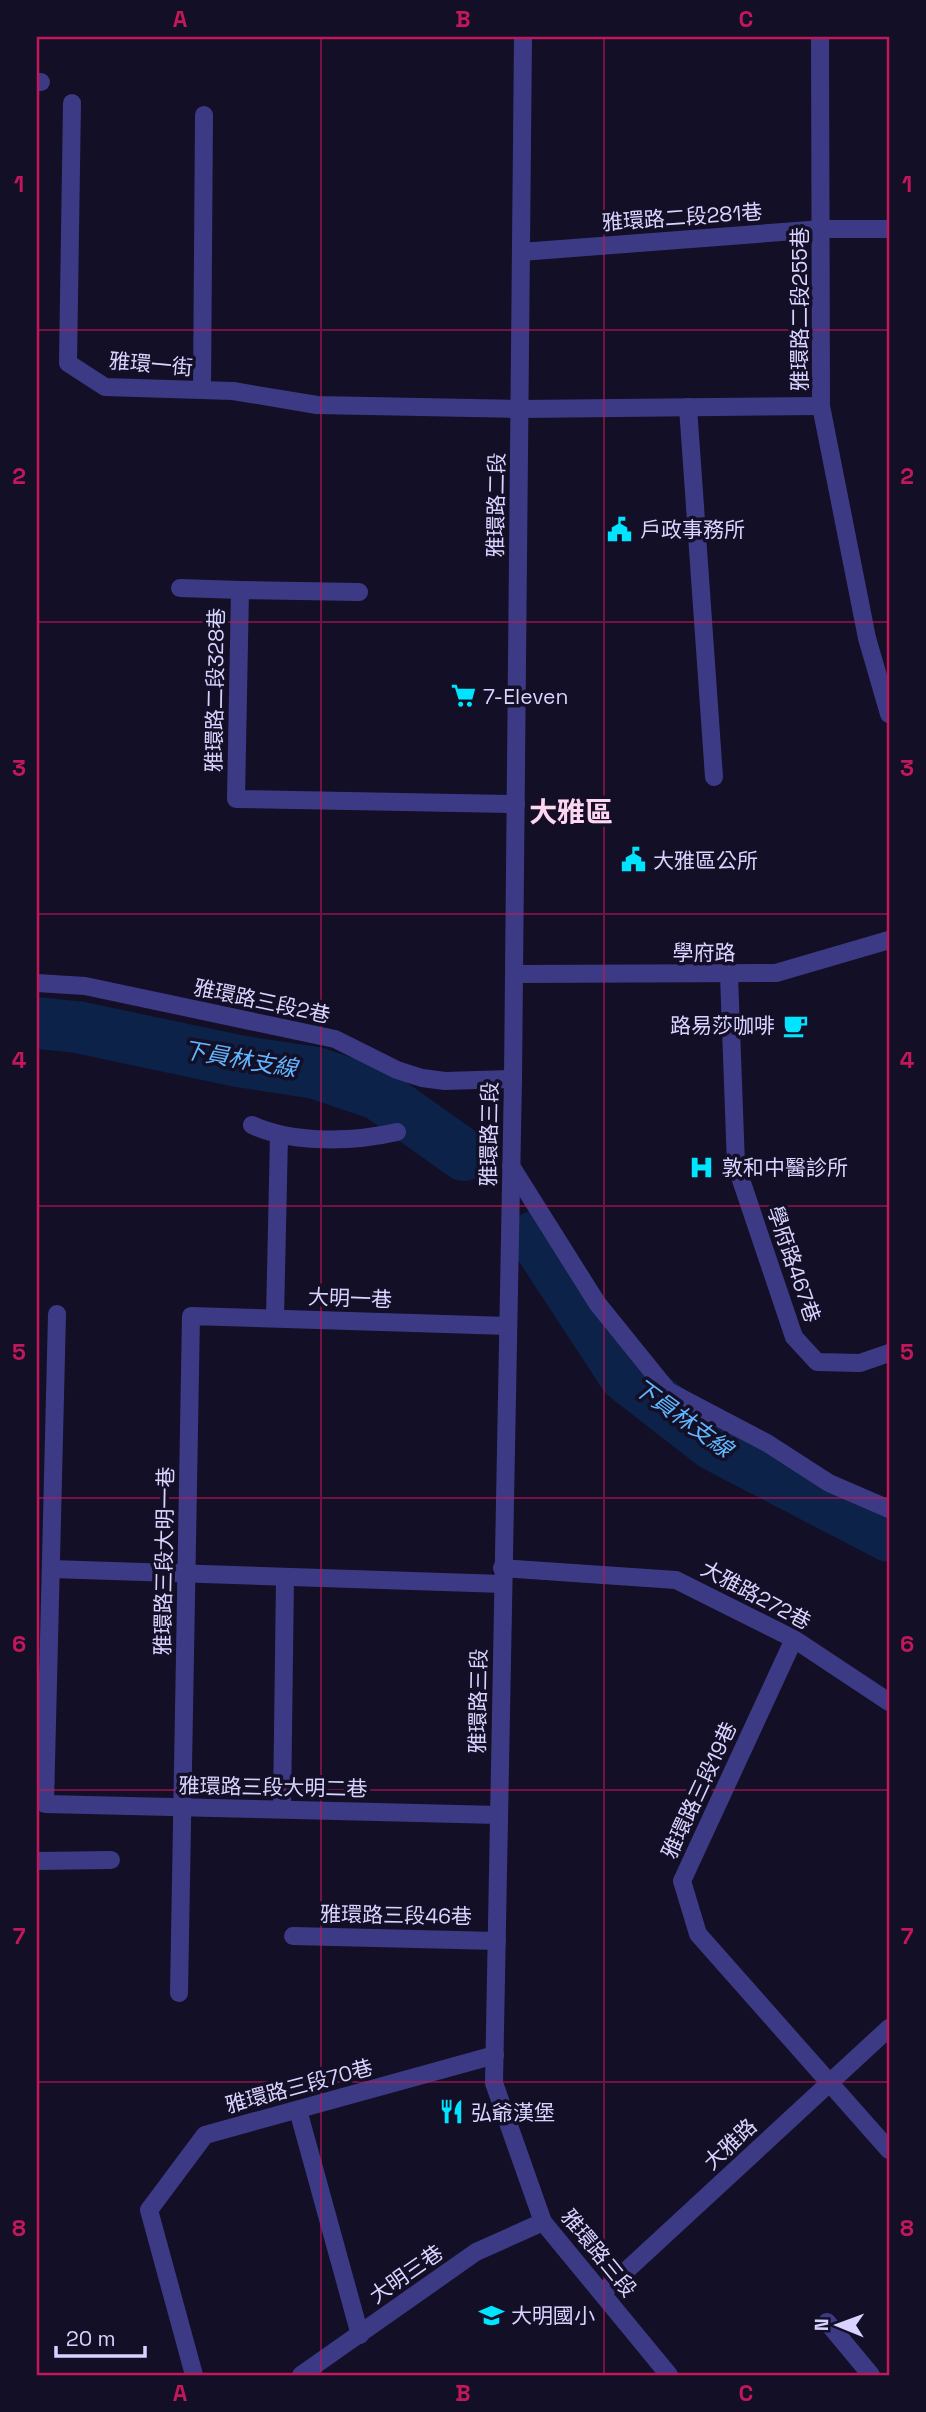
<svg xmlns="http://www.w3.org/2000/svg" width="926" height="2412" font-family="'Space Grotesk','Noto Sans TC',sans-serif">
	<rect width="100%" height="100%" fill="#130f26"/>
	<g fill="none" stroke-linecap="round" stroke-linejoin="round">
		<!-- river -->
		<g stroke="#0c2248" stroke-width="52">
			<polyline points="37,1023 77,1027 238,1061 316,1073 378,1094 464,1155"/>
			<polyline points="534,1237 625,1376 714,1445 889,1536"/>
		</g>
		<!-- minor -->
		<g stroke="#3d3a85" stroke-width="18">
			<polyline points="820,37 821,406 867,638 889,714"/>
			<polyline points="37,82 41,82"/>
			<polyline points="72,103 68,363 105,387 233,391 317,405 519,409 821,406"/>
			<polyline points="521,252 822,229 889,229"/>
			<polyline points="202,390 204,115"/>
			<polyline points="688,407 714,777"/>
			<polyline points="180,588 240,590"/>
			<polyline points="359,592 240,590 236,799 516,804"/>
			<polyline points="514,974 776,973 889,940"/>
			<polyline points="729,975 736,1165 794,1337 817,1362 860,1363 889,1353"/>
			<polyline points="37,983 85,986 335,1039 397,1070 422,1078 445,1081 513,1079"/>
			<path d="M252,1125C294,1144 353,1142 397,1132"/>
			<polyline points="511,1166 597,1303 668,1391 767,1443 829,1483 889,1509"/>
			<polyline points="57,1314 45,1804 499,1815"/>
			<polyline points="275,1318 279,1136"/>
			<polyline points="502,1568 676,1580 794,1639 889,1702"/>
			<polyline points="52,1569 503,1584"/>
			<polyline points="794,1639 682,1881 698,1934 889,2150"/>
			<polyline points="282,1809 285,1577"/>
			<polyline points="37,1861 111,1860"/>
			<polyline points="293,1936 497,1941"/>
			<polyline points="179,1993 191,1316 508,1326"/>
			<polyline points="298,2110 360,2335"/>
			<polyline points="602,2293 889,2028"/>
			<polyline points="827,2322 871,2375"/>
			<polyline points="194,2375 149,2210 205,2135 495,2055"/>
			<polyline points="301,2375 476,2252 543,2222"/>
		</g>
		<!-- tertiary -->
		<polyline stroke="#3d3a85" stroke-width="18" points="523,37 513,1079 494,2083 543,2222 669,2375"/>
	</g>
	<!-- grid -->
	<path fill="none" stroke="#c2185b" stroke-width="2" stroke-opacity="0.55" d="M321,37V2375M604,37V2375M37,330H889M37,622H889M37,914H889M37,1206H889M37,1498H889M37,1790H889M37,2082H889"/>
	<!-- icons -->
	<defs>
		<symbol id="civic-bare" viewBox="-9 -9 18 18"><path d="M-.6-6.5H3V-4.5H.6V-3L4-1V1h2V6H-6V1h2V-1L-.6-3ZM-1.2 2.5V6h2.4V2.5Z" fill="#00e5ff" stroke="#130f26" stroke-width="2.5" paint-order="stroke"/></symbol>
		<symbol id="supermarket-bare" viewBox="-9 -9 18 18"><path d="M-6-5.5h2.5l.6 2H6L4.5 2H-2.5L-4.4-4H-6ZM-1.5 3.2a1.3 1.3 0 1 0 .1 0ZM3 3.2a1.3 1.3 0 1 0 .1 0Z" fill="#00e5ff" stroke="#130f26" stroke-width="2.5" paint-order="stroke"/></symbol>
		<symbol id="cafe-bare" viewBox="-9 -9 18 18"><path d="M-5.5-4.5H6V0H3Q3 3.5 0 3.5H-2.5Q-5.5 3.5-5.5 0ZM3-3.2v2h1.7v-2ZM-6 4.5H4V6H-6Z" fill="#00e5ff" stroke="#130f26" stroke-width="2.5" paint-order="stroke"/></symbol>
		<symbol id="hospital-bare" viewBox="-9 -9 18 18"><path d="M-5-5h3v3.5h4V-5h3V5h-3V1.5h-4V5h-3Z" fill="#00e5ff" stroke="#130f26" stroke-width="2.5" paint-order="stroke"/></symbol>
		<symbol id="restaurant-bare" viewBox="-9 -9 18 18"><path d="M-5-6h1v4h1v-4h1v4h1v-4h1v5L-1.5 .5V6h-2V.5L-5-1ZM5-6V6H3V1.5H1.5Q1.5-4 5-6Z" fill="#00e5ff" stroke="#130f26" stroke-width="2.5" paint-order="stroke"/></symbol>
		<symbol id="school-bare" viewBox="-9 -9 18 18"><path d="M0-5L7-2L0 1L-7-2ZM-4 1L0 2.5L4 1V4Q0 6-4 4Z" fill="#00e5ff" stroke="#130f26" stroke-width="2.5" paint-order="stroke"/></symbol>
	</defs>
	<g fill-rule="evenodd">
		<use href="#civic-bare" x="602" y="512" width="35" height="35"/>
		<use href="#supermarket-bare" x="446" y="678" width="35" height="35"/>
		<use href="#civic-bare" x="616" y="842" width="35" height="35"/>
		<use href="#cafe-bare" x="778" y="1008" width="35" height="35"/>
		<use href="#hospital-bare" x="684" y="1150" width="35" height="35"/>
		<use href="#restaurant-bare" x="434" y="2094" width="35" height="35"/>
		<use href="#school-bare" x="474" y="2298" width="35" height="35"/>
	</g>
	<g text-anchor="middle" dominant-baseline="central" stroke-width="7" stroke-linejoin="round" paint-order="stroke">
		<!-- street labels -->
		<g font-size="21" fill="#d9d4ff" stroke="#130f26">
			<text transform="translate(682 217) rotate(-4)">雅環路二段281巷</text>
			<text transform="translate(799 309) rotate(-90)">雅環路二段255巷</text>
			<text transform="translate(151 364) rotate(5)">雅環一街</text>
			<text transform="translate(496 505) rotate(-89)">雅環路二段</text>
			<text transform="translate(215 690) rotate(-89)">雅環路二段328巷</text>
			<text x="704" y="952">學府路</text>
			<text transform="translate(262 1001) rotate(12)">雅環路三段2巷</text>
			<text transform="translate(489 1134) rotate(-89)">雅環路三段</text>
			<text transform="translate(794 1264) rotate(71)">學府路467巷</text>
			<text transform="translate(350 1298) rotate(2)">大明一巷</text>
			<text transform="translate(164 1561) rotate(-89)">雅環路三段大明一巷</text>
			<text transform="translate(756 1595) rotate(28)">大雅路272巷</text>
			<text transform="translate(478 1701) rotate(-89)">雅環路三段</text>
			<text transform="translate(273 1787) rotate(1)">雅環路三段大明二巷</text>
			<text transform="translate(699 1790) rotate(-65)">雅環路三段19巷</text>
			<text transform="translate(396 1915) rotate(1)">雅環路三段46巷</text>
			<text transform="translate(299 2086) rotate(-15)">雅環路三段70巷</text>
			<text transform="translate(730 2144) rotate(-43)">大雅路</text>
			<text transform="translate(599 2253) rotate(51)">雅環路三段</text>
			<text transform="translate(406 2274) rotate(-35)">大明三巷</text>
		</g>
		<!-- poi labels -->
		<g font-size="21" fill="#d9d4ff" stroke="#130f26" text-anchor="start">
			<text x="640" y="529">戶政事務所</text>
			<text x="483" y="696">7-Eleven</text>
			<text x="653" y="860">大雅區公所</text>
			<text x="775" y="1025" text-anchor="end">路易莎咖啡</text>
			<text x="722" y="1167">敦和中醫診所</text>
			<text x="471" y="2112">弘爺漢堡</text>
			<text x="511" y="2315">大明國小</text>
		</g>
		<!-- water labels -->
		<g font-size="23" font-style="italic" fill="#62b6ff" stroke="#130f26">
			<text transform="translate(240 1059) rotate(10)">下員林支線</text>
			<text transform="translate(683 1418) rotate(36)">下員林支線</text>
		</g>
		<!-- district labels -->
		<g font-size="28" font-weight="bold" fill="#ffd6f0" stroke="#130f26">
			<text x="571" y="812">大雅區</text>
		</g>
	</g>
	<!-- border -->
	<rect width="926" height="2412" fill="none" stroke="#130f26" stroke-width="77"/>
	<!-- north arrow -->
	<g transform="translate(838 2325) rotate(271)" stroke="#130f26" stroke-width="5" paint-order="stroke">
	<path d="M0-5L12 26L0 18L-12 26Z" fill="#d9d4ff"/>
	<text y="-10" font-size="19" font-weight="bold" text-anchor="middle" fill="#d9d4ff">N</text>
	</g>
	<!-- scale -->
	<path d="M56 2346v10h89v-10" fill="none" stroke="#d9d4ff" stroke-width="3.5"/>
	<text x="66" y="2346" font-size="21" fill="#d9d4ff" stroke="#130f26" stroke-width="5" paint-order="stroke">20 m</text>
	<rect x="38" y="38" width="850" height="2336" fill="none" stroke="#c2185b" stroke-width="2.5"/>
	<g font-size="23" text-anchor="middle" font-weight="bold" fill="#c2185b">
		<text x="180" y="27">A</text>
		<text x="463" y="27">B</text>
		<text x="746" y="27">C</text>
		<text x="19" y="192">1</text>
		<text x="907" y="192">1</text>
		<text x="19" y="484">2</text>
		<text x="907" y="484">2</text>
		<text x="19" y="776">3</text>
		<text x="907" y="776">3</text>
		<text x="19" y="1068">4</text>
		<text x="907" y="1068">4</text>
		<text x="19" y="1360">5</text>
		<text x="907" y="1360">5</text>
		<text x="19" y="1652">6</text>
		<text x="907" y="1652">6</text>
		<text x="19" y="1944">7</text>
		<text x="907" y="1944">7</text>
		<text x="19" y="2236">8</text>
		<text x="907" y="2236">8</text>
		<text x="180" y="2401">A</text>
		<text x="463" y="2401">B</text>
		<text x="746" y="2401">C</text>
	</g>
</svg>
